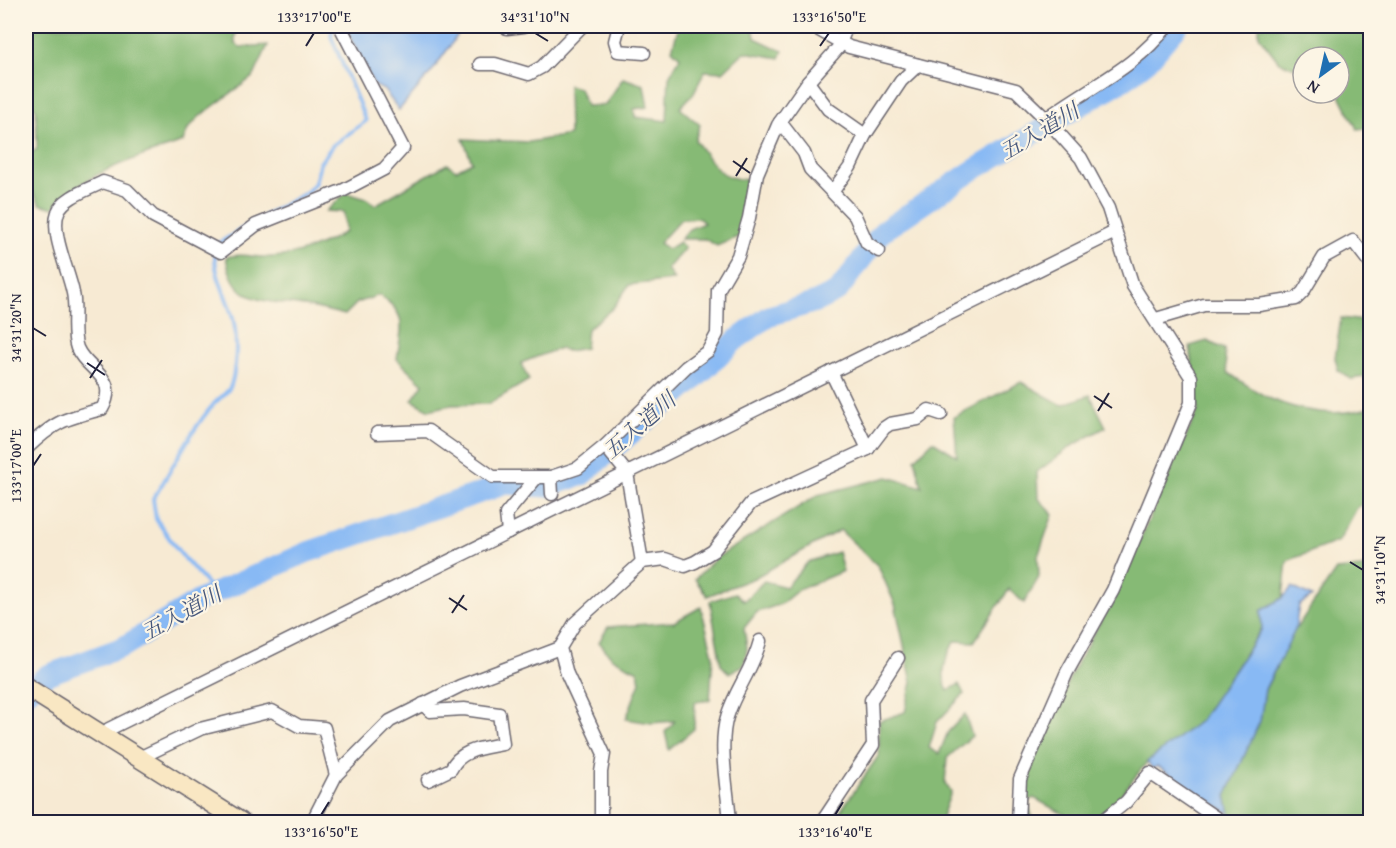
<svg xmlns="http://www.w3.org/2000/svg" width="1396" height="848" font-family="'Gentium Book Plus','Noto Serif JP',serif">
	<rect width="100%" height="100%" fill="#fcf5e5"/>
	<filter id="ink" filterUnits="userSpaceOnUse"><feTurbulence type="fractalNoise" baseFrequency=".0167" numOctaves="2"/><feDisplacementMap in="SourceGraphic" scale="12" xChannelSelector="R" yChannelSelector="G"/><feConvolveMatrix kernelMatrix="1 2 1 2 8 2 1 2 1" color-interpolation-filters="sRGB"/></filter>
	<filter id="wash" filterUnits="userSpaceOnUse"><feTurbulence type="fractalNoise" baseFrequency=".008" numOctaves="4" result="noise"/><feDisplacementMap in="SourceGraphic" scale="24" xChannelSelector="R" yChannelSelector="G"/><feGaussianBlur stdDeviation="1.35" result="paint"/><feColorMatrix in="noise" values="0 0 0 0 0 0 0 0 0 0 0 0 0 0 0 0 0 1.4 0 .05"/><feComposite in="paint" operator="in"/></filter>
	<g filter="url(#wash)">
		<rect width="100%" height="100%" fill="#f7ead3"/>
		<!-- forest -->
		<g fill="#86ba74" stroke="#546e58" stroke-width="1.5">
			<path d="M32,26H243L235,35V43L240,47L268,45L254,76L199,117L188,129L183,142C138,158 86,171 53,208L40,204C30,189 15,160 37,149L36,109L26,99V42H30Z"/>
			<path d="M679,26H753L755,38L783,51L780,58L744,52L723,72L705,71L693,94L680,108L700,125L695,140C716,167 717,180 754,180L740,236L717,246L705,239H681L689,229L704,223L699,218L681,219L659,243L668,249L679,242L685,248L667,269L674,280L629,285L613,308L587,329L585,348L567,351L560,348L521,363L529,380L489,404L451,405L429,410L412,400L423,384L397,359C401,327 409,314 379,295L357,303L345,315C331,312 318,308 304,306C264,299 234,306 226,257C245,252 255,259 273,257C297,256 325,244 345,232L344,212L326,211L346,193L367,199L375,205L447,164L456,170L472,162L463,139L529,142L569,135L568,85L579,88L586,106L605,105L623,78L644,85L648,107L634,109L635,117L667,121L669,77L680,57L672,49Z"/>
			<polygon points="1259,26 1370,26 1370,128 1357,129 1339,93 1339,57 1303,57 1303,71 1279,62 1259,36"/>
			<polygon points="1341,318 1370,322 1370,394 1364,377 1351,379 1338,370 1335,358"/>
			<path d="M1207,341L1224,349L1227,372C1241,381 1256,392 1271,399C1301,412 1340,418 1370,407V499L1357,508L1339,541L1287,561L1283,598L1261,611L1262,628L1200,721L1147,762L1108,811L1095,822H1073L1069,817L1034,798L1028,801L1033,822H1021L1024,781L1072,673L1118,589L1198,410L1190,346Z"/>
			<path d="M1021,382L1062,405L1090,395L1106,427L1072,446L1037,472L1038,498L1053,514L1038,556L1039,577L1024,603L1009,589L974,642L955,641C945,657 939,674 948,691L959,684L964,694L937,722L929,748L939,754L948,732L965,714L972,736L947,758L945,783L951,792L940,822H833L879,755V721L905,712L912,682L895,604L878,566L840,530L754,578L707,596L695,579L716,558L818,495L888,477L922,487L915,459L933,441L957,456L954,417Z"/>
			<polygon points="838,552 843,571 798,590 781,604 757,612 744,628 747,648 744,665 729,673 721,665 710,601 735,593 744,601 764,581 786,587 808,562"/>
			<polygon points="1370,560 1370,822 1244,822 1230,814 1226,796 1260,721 1265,690 1295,630 1336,570 1362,568"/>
			<polygon points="701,607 713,655 710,700 695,702 694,729 669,750 665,732 675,721 651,723 626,719 640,682 638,671 612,658 599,642 608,627 674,622"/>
		</g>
		<!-- water -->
		<g fill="#88b9f4" stroke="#556e98" stroke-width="1.5">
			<polygon points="348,26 464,26 433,70 399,110 384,90 374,85 350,37"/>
			<polygon points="1292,587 1312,597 1299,605 1295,630 1265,689 1260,721 1226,796 1230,814 1157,766 1153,769 1147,762 1200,721 1262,629 1261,611 1283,598"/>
		</g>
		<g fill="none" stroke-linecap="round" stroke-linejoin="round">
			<!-- stream -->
			<g stroke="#88b9f4" stroke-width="4">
				<polyline points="264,216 307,192 315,183 320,163 333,145 366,121 331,36 333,26"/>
				<path d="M215,593L179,552L156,519L153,499C173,468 189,433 213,405C218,399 229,392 231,385C236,369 237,346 235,329C232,300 210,276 216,245L247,226"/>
			</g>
			<!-- river -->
			<polyline stroke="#88b9f4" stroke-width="21" points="26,693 47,675 123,647 201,599 308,552 506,484 545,487 581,476 692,382 736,340 769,316 816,302 838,291 883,231 972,171 1125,79 1148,61 1178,26"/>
		</g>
	</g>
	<g filter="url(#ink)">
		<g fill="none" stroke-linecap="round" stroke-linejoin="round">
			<defs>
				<g id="street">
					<polyline points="619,26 615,41 618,51 644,53"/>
					<polyline points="812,26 849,47 1016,90 1046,119 1081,158 1108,208 1133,286 1191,377 1191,403 1113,590 1067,672 1020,779 1018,822"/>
					<polyline points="507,28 524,26"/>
					<polyline points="480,64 495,64 529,74 542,67 582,26"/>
					<polyline points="808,82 828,109 865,135"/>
					<path d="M1046,119C1087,88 1136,68 1167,26"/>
					<polyline points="780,122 804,153 810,169 855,216 867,243 879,251"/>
					<polyline points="833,191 850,167 865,135 901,81 918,65"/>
					<polyline points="1156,319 1204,305 1259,305 1296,299 1303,292 1324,257 1353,241 1370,263"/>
					<polyline points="831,372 868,449"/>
					<polyline points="377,433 428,431 493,477 551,477 578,468 605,446 686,367 708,351 717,334 718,290 738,256 749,218 757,174 778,125 808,82 838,48 847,26"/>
					<polyline points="605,446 627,473 642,562"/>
					<path d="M26,449C55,421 64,419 102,409C120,376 87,372 77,348C71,332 77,310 73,293C69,271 50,233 58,212C63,197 90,189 103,182L127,190L153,216L221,252L256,225L344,190L384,169L403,148L340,26"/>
					<polyline points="551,477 552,494"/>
					<polyline points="508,532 506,514 537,477"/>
					<path d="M423,704L430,711L464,709L499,714L503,744C484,748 460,749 451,769L428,780"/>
					<polyline points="103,738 109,729 1115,232"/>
					<polyline points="137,759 200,729 272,711 299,726 324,728 336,775"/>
					<polyline points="312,822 336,775 390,721 460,686 560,648"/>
					<polyline points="601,822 601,772 604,754 567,674 560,648 575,623 642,562 665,559 685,566 695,562 713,551 751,503 868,449 884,428 890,424 918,419 929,410 941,414"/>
					<path d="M730,822C728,792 718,745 727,717C735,690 753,669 760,641"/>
					<polyline points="822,822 873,745 871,700 898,658"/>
					<polyline points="1101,822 1126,802 1150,773 1222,822"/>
				</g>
				<polyline id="secondary" points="26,687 241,822"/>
			</defs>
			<!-- street casing -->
			<use href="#street" stroke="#6d6870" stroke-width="15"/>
			<!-- secondary casing -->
			<use href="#secondary" stroke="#6d6870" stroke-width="21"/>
			<!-- street -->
			<use href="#street" stroke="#fff" stroke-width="12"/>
			<!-- secondary -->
			<use href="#secondary" stroke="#f9e7c3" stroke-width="18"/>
		</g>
	</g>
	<!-- ticks -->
	<path fill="none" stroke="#22223b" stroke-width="2" d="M535,33L548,41M306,46L314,33M820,46L829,33M733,161L750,173M736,176L747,158M33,328L46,336M87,363L105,375M90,378L102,360M1094,396L1112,408M1098,411L1109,393M33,466L41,454M1350,562L1363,570M449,598L467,610M452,613L464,595M321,815L329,802M835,815L843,802"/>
	<g text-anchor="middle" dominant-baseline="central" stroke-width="4.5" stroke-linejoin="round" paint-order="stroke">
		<!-- water labels -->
		<g font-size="22" font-style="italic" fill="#46577c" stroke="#fcf5e5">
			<text transform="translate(1039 131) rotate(-31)">五入道川</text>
			<text transform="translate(639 425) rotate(-41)">五入道川</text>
			<text transform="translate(181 613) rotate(-29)">五入道川</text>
		</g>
	</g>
	<!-- margin -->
	<rect width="1396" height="848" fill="none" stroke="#fcf5e5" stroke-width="66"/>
	<!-- north arrow -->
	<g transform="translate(1321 75) rotate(213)"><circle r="28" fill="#fcf5e5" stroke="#a5a1a1" stroke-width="1.5"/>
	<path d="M0-4.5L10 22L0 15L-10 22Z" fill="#1f6fb2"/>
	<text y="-9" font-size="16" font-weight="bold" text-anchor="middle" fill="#22223b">N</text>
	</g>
	<rect x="33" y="33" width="1330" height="782" fill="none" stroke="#22223b" stroke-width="2"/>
	<g font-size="15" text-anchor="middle" fill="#22223b">
		<text x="314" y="22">133°17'00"E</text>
		<text x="535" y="22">34°31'10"N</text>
		<text x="829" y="22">133°16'50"E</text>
		<text transform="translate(16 328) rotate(-90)" y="5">34°31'20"N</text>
		<text transform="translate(16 466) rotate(-90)" y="5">133°17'00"E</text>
		<text transform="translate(1380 570) rotate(-90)" y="5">34°31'10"N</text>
		<text x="321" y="837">133°16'50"E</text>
		<text x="835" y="837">133°16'40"E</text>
	</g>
</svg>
